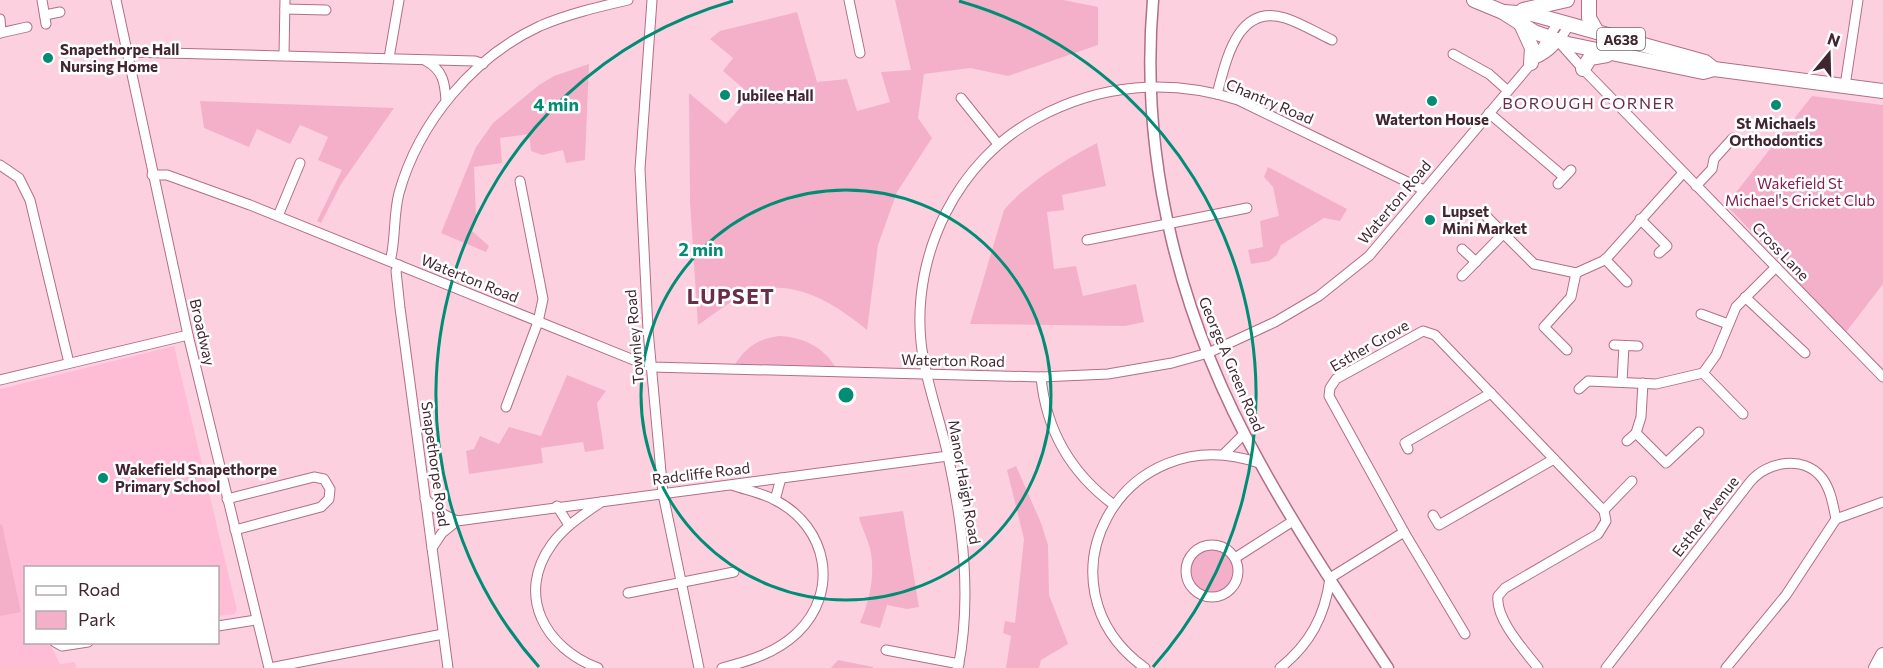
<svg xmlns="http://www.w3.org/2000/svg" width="1883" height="668" font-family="Commissioner,sans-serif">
	<rect width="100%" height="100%" fill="#fdd0e0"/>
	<!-- built -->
	<polygon fill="#ffbdd5" points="174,346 237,610 235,614 218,616 218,568 26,568 26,642 59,643 51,646 60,664 75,662 76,668 0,668 0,389"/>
	<!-- green -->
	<g fill="#f5b0c9">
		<path d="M895,0H1063L1098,7V45L1008,76L970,68L924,74L918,118L932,138L897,192L878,245L867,330C835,304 793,276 749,293C731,300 714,314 698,325L690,202L689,93L726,124L751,95L723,71L733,58L710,39L720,31L797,12L817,82L847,79L857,111L890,102L881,72L911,70Z"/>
		<polygon points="589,64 585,160 566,163 563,150 542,155 531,151 529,134 500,138 502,163 474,167 476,217 472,231 489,246 486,252 441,233 476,147 493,123 539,85 554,76"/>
		<polygon points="1812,96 1883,105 1883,284 1843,336 1790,281 1794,276 1726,205"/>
		<polygon points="200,101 394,108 341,184 321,223 317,221 342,170 318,160 328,137 300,125 290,144 257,129 249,147 204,128"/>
		<path d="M1097,143L1106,186L1062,195L1064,210L1047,212L1054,269L1076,266L1083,296L1136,284L1144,322L1125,326L970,324L1004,210C1024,185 1068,158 1097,143Z"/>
		<polygon points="1268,167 1347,209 1340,221 1324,218 1281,245 1277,255 1269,261 1251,264 1248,250 1263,247 1260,221 1279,216 1273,187 1264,177"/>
		<path d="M779,336C805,337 825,348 838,371L732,369C744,349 756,339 779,336Z"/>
		<polygon points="567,375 606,391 597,403 604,449 585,452 583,442 541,448 543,463 469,474 466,451 474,449 480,436 499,444 509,427 541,436"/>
		<polygon points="1016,466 1041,523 1048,545 1049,595 1068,644 1041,660 1039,668 1006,668 1011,636 1003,633 1005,621 1015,623 1024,539 1007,470"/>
		<path d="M903,511L919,607L907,609L887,605L880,628L860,623C869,602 875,577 871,553C869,541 862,529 859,517Z"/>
		<polygon points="2,524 21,612 0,616 0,525"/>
		<circle cx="1212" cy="571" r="22"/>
		<polygon points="838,660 873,667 873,668 831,668"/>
	</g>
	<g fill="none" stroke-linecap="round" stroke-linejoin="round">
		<defs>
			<g id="minor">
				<polyline points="42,0 46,24"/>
				<polyline points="116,0 188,335 269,668"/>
				<polyline points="652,0 640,169 648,330 663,494 699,668"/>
				<polyline points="849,0 860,53"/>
				<polyline points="285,9 326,10"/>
				<polyline points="45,15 60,12"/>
				<polyline points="0,19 1,33"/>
				<polyline points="0,33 27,27"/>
				<polyline points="1559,42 1583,69 1883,377"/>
				<polyline points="127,52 475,61 483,64"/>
				<polyline points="1453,54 1489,74 1507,90"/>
				<polyline points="284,55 285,0"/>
				<polyline points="389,58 399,0"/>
				<path d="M1535,59C1552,53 1561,38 1570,24"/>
				<path d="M426,61C443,70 445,83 446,101"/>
				<polyline points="1845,86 1858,0"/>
				<path d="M1217,94C1226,61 1237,3 1285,18C1301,23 1317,33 1332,40"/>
				<polyline points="961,98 998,144"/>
				<polyline points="1489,113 1564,177"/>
				<polyline points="0,165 19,178 30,200 69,363"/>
				<polyline points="152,175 167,175 250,205 651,367 1041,377 1108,374 1172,363 1208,353 1275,322 1319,296 1369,256 1535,59 1559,21"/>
				<polyline points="1558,184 1571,170"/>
				<polyline points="1696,186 1712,169 1714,159 1733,138"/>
				<polyline points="278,216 300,163"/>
				<polyline points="1487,217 1534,264 1576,273 1605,260 1683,173"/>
				<polyline points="1640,219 1667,246 1659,253"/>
				<polyline points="1087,240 1247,208"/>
				<polyline points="1462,249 1476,262"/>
				<polyline points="1605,259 1627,282"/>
				<path d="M390,261C396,241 393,216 399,193C419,122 473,57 540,26C568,14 598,7 628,0"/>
				<polyline points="399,265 396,271 400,308 448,668"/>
				<polyline points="1462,276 1504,233"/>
				<polyline points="1745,297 1805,353"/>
				<polyline points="1701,314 1728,324"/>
				<polyline points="1614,345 1638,346"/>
				<polyline points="1567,350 1544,327 1571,297 1576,273"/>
				<polyline points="1703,373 1743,414"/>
				<path d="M1041,377C1046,430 1071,473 1114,505"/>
				<polyline points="0,380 188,335"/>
				<polyline points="1622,382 1624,346"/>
				<polyline points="1643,383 1641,417 1636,433 1666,463 1699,432"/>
				<polyline points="1579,389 1588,381 1656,384 1703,373 1716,355 1736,307 1776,267"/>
				<polyline points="506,407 538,322 543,299 520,181"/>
				<polyline points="1627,441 1636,433"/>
				<polyline points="1408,449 1405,443 1491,393"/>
				<polyline points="1224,454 1244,434"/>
				<polyline points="227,499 314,477 324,479 330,489 329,499 321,507 235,530"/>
				<polyline points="425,499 441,513 457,521 948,456"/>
				<polyline points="775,500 781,478"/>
				<polyline points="557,506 569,525"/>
				<polyline points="1604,510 1632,481"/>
				<polyline points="1433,515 1439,525 1554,459"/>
				<circle cx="1212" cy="571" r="26"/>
				<polyline points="432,548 442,533 457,521"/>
				<polyline points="1235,558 1293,521"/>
				<polyline points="628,593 734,572"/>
				<polyline points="218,626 256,620"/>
				<path d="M1465,634L1404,532L1329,396L1330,388L1336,379L1423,331L1435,335L1604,511L1606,521L1598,534L1505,588L1498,596C1495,619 1525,651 1538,668"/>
				<polyline points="55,642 62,646 88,642"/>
				<polyline points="886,650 959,664"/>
				<polyline points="270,668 443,634"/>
				<path d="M598,668C545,648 515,595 552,544C565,526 583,515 601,502"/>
				<path d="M722,668C749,661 776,653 797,633C840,592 828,527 775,500C762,493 746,490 732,485"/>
				<path d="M958,668C972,599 963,525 948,456C940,418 925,381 921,342C912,253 958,160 1037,118C1100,84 1169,78 1238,100L1424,190"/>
				<path d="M1145,668C1030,585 1122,416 1259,463"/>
				<path d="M1280,668C1310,644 1325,616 1330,578L1404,532"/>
				<path d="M1606,668L1750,482C1767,461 1804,455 1822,478C1831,490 1833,505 1836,519"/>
				<polyline points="1726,668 1786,595 1836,519 1883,502"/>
			</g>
			<path id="major" d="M1153,0C1139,162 1181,322 1260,463C1299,534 1344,601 1388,668"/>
			<g id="highway">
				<polyline points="1474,0 1503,12 1534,32 1568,44 1703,72 1714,69 1883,91"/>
				<polyline points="1589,0 1589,18 1597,32"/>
				<polyline points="1523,10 1567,0"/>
				<polyline points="1503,12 1532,14 1705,62 1714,69"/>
				<polyline points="1521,24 1532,48 1531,63"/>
				<polyline points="1583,69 1590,58 1607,55"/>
				<polyline points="1876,668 1883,655"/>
			</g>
		</defs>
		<!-- minor casing -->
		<use href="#minor" stroke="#b16e88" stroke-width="11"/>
		<!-- major casing -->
		<use href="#major" stroke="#b16e88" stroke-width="13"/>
		<!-- highway casing -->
		<use href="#highway" stroke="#b16e88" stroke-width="16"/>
		<!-- minor -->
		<use href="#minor" stroke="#fff" stroke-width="9"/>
		<!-- major -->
		<use href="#major" stroke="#fff" stroke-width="10"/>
		<!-- highway -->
		<use href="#highway" stroke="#fff" stroke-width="14"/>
	</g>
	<!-- distance rings -->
	<g fill="none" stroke="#008c75" stroke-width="3">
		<circle cx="846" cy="395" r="205"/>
		<path d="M539 667A410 410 0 0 1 733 1M959 1A410 410 0 0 1 1153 667"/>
	</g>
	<!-- markers -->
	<g fill="#008c75" stroke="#fff" stroke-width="2">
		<circle cx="48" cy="58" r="6"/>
		<circle cx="725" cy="95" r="6"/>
		<circle cx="1432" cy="101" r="6"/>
		<circle cx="1776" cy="105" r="6"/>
		<circle cx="1430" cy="220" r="6"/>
		<circle cx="103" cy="478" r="6"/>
	</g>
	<g text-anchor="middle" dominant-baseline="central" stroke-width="5" stroke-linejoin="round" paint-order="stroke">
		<!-- shield labels -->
		<rect fill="#fff" stroke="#7a666e" stroke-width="1.5" x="1597" y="28" width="48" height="22" rx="4.5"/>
		<g font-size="14" font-weight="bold" fill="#412530">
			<text x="1621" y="39">A638</text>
		</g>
		<!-- poi labels -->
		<g font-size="15" font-weight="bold" fill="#412530" stroke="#fff" text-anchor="start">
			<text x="60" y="49">Snapethorpe Hall<tspan x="60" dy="17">Nursing Home</tspan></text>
			<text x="737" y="95">Jubilee Hall</text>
			<text x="1432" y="119" text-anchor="middle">Waterton House</text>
			<text x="1776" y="123" text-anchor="middle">St Michaels<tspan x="1776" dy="17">Orthodontics</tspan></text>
			<text x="1442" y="211">Lupset<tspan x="1442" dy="17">Mini Market</tspan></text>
			<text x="115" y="469">Wakefield Snapethorpe<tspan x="115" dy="17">Primary School</tspan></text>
		</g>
		<!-- street labels -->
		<g font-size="15" fill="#412530" stroke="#fff">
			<text transform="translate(1270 101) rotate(23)">Chantry Road</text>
			<text transform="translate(1394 202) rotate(-50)">Waterton Road</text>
			<text transform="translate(1781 251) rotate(46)">Cross Lane</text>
			<text transform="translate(470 278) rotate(22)">Waterton Road</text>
			<text transform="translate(203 332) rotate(77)">Broadway</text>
			<text transform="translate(634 337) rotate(-95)">Townley Road</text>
			<text transform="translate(1369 345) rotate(-30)">Esther Grove</text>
			<text transform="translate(953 360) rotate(1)">Waterton Road</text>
			<text transform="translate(1232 364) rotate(67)">George A Green Road</text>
			<text transform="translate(436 464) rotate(82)">Snapethorpe Road</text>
			<text transform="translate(701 473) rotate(-7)">Radcliffe Road</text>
			<text transform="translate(965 482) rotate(80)">Manor Haigh Road</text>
			<text transform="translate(1705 516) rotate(-52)">Esther Avenue</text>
		</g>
		<!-- park labels -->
		<g font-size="15" fill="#811e4e" stroke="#fff">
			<text x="1800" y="183">Wakefield St<tspan x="1800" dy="17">Michael's Cricket Club</tspan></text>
		</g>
		<!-- neighbourhood labels -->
		<g font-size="16" letter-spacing="1.5" fill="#6a2e47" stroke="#fff">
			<text x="1589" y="102">BOROUGH CORNER</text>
		</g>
		<!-- district labels -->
		<g font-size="21" font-weight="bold" letter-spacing="1.5" fill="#6a2e47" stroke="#fff">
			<text x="731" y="295">LUPSET</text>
		</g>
	</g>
	<circle cx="846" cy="395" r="9" fill="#008c75" stroke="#fff" stroke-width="3"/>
	<g font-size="18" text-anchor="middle" font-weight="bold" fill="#008c75" stroke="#fff" stroke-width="5" stroke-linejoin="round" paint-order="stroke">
		<text x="556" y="111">4 min</text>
		<text x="701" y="256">2 min</text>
	</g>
	<!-- legend -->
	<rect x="24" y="566" width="195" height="78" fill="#ffffff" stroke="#b3a8ac" stroke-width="1.5"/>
	<rect x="36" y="586" width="30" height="9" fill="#ffffff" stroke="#b3a8ac" stroke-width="1.5"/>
	<text x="78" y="596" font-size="18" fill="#412530">Road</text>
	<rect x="36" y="611" width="30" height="18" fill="#f5b0c9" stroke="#b3a8ac" stroke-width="1.5"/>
	<text x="78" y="626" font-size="18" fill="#412530">Park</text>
	<!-- north arrow -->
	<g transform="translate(1829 54) rotate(19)" stroke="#ffffff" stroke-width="4.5" paint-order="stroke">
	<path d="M0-4.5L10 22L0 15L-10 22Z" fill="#412530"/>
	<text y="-9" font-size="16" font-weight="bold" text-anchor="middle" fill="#412530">N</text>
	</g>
</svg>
